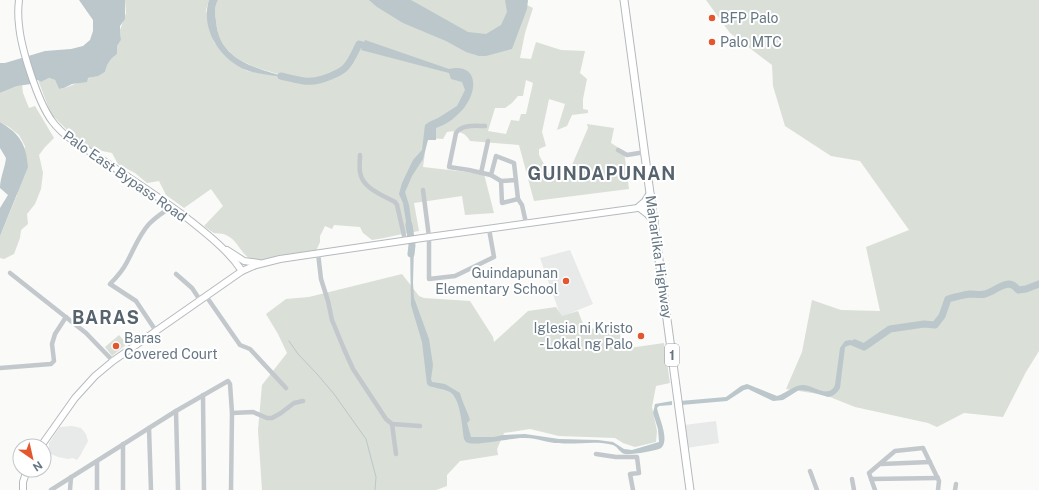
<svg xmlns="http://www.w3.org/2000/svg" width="1039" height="490" font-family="'Public Sans',sans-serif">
	<rect width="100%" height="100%" fill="#fafaf8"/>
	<!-- built -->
	<g fill="#e8e9e9">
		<polygon points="570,250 593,304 561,317 540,258"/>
		<polygon points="716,421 719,443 687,448 684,425"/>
		<polygon points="72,426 81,428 86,434 88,441 80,456 77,460 73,458 68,459 58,457 51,454 49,449 49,443 60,427"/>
	</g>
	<!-- green -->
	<g fill="#dadfd7" fill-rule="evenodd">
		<path d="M125,0H209L206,10L214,42L238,65L247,71L285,76C254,67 219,60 216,21C215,14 214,7 218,0H517L533,8L525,33L520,58L531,59L536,42L561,50L585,51L580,73L587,79L583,99V109L588,110V113L572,115L567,126L557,130L565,104L549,99L542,132L546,146L539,149V155L552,179L559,178L560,180L573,175L572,165L588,128L587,124L614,128L611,143L624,151L629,189L534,201L519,145L470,141C465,132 457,130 447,132L443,139L427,138L423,167L484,174L494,213L465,215L462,196L414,203L419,231C403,233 388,238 372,240L363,233L360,227L334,225L332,229L325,226L320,236V242L316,251L256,261C240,257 240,241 226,235C223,233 218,234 214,233C210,231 207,228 204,226L223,206L211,189L184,208L166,195L159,181L147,183L135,173L118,164L112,153L92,149L70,133L51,114L38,80L41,82L49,78L55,80L59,89C68,88 78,82 87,79C93,76 99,76 105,72C107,64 110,59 117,54V46L121,40L120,30L126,13ZM526,80L533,83L526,114H521L519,121L511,120L506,134L488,131L495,108H505L512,103L518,96H523Z"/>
		<polygon points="706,0 1039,0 1039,351 1026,372 1003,417 964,413 937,427 928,423 855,407 825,395 786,389 802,352 812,300 841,310 880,311 866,247 909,230 860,161 831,156 785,126 773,86 772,65 730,33"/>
		<polygon points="22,85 23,93 29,108 35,106 54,138 45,147 39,155 43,173 41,189 35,204 27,214 28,224 21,230 20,238 14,254 4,259 0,258 0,236 17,195 25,146 19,135 9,127 0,122 0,93 17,86"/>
		<polygon points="402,274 419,296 424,298 470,301 493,337 494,342 528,311 556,307 562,316 578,311 585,329 619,327 622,349 664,343 670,383 656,386 652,407 657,431 656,442 635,447 623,443 615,438 559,436 530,429 504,433 497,449 498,455 460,461 447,475 447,486 436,490 262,490 258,430 262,385 287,353 278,334 266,314 286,299 309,297"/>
		<polygon points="119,335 127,344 112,356 105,347"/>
	</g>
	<!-- water -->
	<g fill="#bbc7cb">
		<path d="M79,0H125V19L120,26V30L121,40L117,46V54C110,59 107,64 105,72L98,76L88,78L87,82L72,84L64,88L59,89L55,80L49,78L41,82L38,80L31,82V84L17,86L0,93V63H5L45,51L71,49L83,46L90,40L93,31V20Z"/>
		<path d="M209,0H218C214,7 215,14 216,21C219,62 258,68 289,78C278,76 256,74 246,70C220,59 200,29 209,0Z"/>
		<polygon points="369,0 411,0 468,32 486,34 501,25 507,12 505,0 528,0 527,9 512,49 486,56 479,56 466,52 446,41 403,23 377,7"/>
		<path d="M365,40L449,69C477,63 479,89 464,108C456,117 448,124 436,128V140H428L423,159L412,176L405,192L409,205L413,233L408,234L403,203L399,194L402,183L413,160L422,150L425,125L429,122L438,118L457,106L465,90L462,82L451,79L449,73L361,50Z"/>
		<path d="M0,122C20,134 26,144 28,167L0,236V208L8,195L0,188C0,178 5,168 6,158L0,148Z"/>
		<path d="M410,245H414L413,283L414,298L429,339L433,365L431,379L432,382L445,384L460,393C462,402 467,410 470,420L467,423L471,437H494L503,435L525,434L559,439L598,440L613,442L624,449L632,450L659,442L658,429L653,413L655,404L672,401V405L659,406L657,408C659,418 670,440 661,448C657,451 630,455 625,454C620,453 618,447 613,445C596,440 576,445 559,443C546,443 535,437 523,438C509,438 475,447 466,442L464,439C462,427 461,399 450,392C444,389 435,388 429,386L427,384L422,342L411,305Z"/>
		<path d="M850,340C855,341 861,342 864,347L859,348L850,345L845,347L840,388C837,393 834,396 828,397L808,391L799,390L783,400L773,401L748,389L744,390L727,401L681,405L680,401L726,397L741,386L747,384L777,396C787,393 793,385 804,385C814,386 829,399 835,385L840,348L845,341Z"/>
	</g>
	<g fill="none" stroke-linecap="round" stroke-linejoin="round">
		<!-- stream -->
		<polyline stroke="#bbc7cb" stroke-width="1" points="289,341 298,354 317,374 334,394 366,439 376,477 375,490"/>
		<!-- river -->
		<g stroke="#bbc7cb" stroke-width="7">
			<path d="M281,76C303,81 309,85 331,76C335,74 341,72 345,68C351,62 355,52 359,44L373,48"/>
			<polyline points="409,225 412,245 411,254"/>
			<path d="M855,343L864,347L890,329L924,324L935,325L942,316L948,299C955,297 963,295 970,294C975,294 981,295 985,294C997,291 1008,276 1018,290L1026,289L1039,284"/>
		</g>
		<defs>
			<g id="major">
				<path d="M19,0C18,8 18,17 19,25C21,49 38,102 52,121C58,129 65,135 72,140C111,166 150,190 187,218C207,234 228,250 242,271"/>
				<polyline points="227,250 244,261 259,263"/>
				<polyline points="41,446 75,398 95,376 113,361 242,271 256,265 280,259 429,237 652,206"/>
				<polyline points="23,490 23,482 27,470"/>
			</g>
			<g id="highway">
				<polyline points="624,0 690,490"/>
				<polyline points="650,194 645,202 639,207 648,214 654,221"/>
			</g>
		</defs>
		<!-- major casing -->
		<use href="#major" stroke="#b5babe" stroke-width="8"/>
		<!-- highway casing -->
		<use href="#highway" stroke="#b4b9bd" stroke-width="9"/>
		<!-- minor -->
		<g stroke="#c3c8cc" stroke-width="4.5">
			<path d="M485,126C476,126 462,124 456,133L449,167L469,170L491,175"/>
			<polyline points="618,150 627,155 645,152"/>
			<path d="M360,155C360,161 359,166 360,172C362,188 382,195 395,202L397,205L405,240"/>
			<polyline points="481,173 488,141"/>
			<polyline points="516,180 501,181 491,175 496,156 514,163 518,199 522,205 526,223"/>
			<polyline points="501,181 502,203 518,199"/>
			<polyline points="423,190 429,237 429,279 455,276 494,257 489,229"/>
			<polyline points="318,253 321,279 328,301 332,320 344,349 353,369 386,419 392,424 396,454"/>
			<polyline points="10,273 86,333 113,361"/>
			<polyline points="176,274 192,288 200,300"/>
			<polyline points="206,296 240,345 250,349 286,388"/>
			<path d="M156,331L136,301L110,284C117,277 123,270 127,262C134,249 139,235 149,224C156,217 163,212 172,207"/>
			<polyline points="0,368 51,364 54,361 52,344 55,334 66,317"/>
			<polyline points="203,395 204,490"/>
			<polyline points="176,411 178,490"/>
			<polyline points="232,413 253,412 267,418 272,418 281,413 294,403 303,401"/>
			<polyline points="392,424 420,426"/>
			<polyline points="149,428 151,490"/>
			<polyline points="123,444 123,490"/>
			<polyline points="596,454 616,457 637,457 639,473 630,474 633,490"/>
			<polyline points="97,462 97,490"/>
			<polyline points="881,464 930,462"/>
			<polyline points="810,471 817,490"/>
			<polyline points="852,479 854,490"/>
			<polyline points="871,479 938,478"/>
			<polyline points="51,490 176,411 228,381 230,384 232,413 231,490"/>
			<polyline points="70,490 71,477"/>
			<polyline points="875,490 869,473 895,451 923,448 939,481 938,490"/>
			<polyline points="955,490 956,484"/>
		</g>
		<!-- major -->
		<use href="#major" stroke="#fff" stroke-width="6"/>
		<!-- highway -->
		<use href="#highway" stroke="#fff" stroke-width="7"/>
	</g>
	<!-- markers -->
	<g fill="#e4572e" stroke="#fff" stroke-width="1.5">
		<circle cx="712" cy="18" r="4"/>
		<circle cx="712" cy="42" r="4"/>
		<circle cx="566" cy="281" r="4"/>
		<circle cx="641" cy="336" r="4"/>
		<circle cx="116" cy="346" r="4"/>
	</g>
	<g text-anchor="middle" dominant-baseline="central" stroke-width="4" stroke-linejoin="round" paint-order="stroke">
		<!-- shield labels -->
		<rect fill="#fff" stroke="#939fa8" stroke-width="1" x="665" y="344" width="14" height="22" rx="3"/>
		<g font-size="13" font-weight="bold" fill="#657683">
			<text x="672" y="355">1</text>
		</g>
		<!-- poi labels -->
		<g font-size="14" fill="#657683" stroke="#fff" text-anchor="start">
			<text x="720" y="18">BFP Palo</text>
			<text x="720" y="42">Palo MTC</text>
			<text x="558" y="273" text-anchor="end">Guindapunan<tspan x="558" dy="16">Elementary School</tspan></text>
			<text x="633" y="328" text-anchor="end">Iglesia ni Kristo<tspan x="633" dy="16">- Lokal ng Palo</tspan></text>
			<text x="124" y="338">Baras<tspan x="124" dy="16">Covered Court</tspan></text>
		</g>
		<!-- street labels -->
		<g font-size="14" fill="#657683" stroke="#fff">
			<text transform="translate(125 176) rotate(35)">Palo East Bypass Road</text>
			<text transform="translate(659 257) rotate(82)">Maharlika Highway</text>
		</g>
		<!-- district labels -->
		<g font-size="18" font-weight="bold" letter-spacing="1" fill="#57646e" stroke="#fff">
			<text x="602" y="173">GUINDAPUNAN</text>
			<text x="106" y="317">BARAS</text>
		</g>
	</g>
	<!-- north arrow -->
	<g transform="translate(32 458) rotate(146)"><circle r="19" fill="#ffffff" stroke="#c1c8cd"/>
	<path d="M0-3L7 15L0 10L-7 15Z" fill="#e4572e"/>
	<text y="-6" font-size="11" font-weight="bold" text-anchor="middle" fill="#657683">N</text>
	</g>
</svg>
